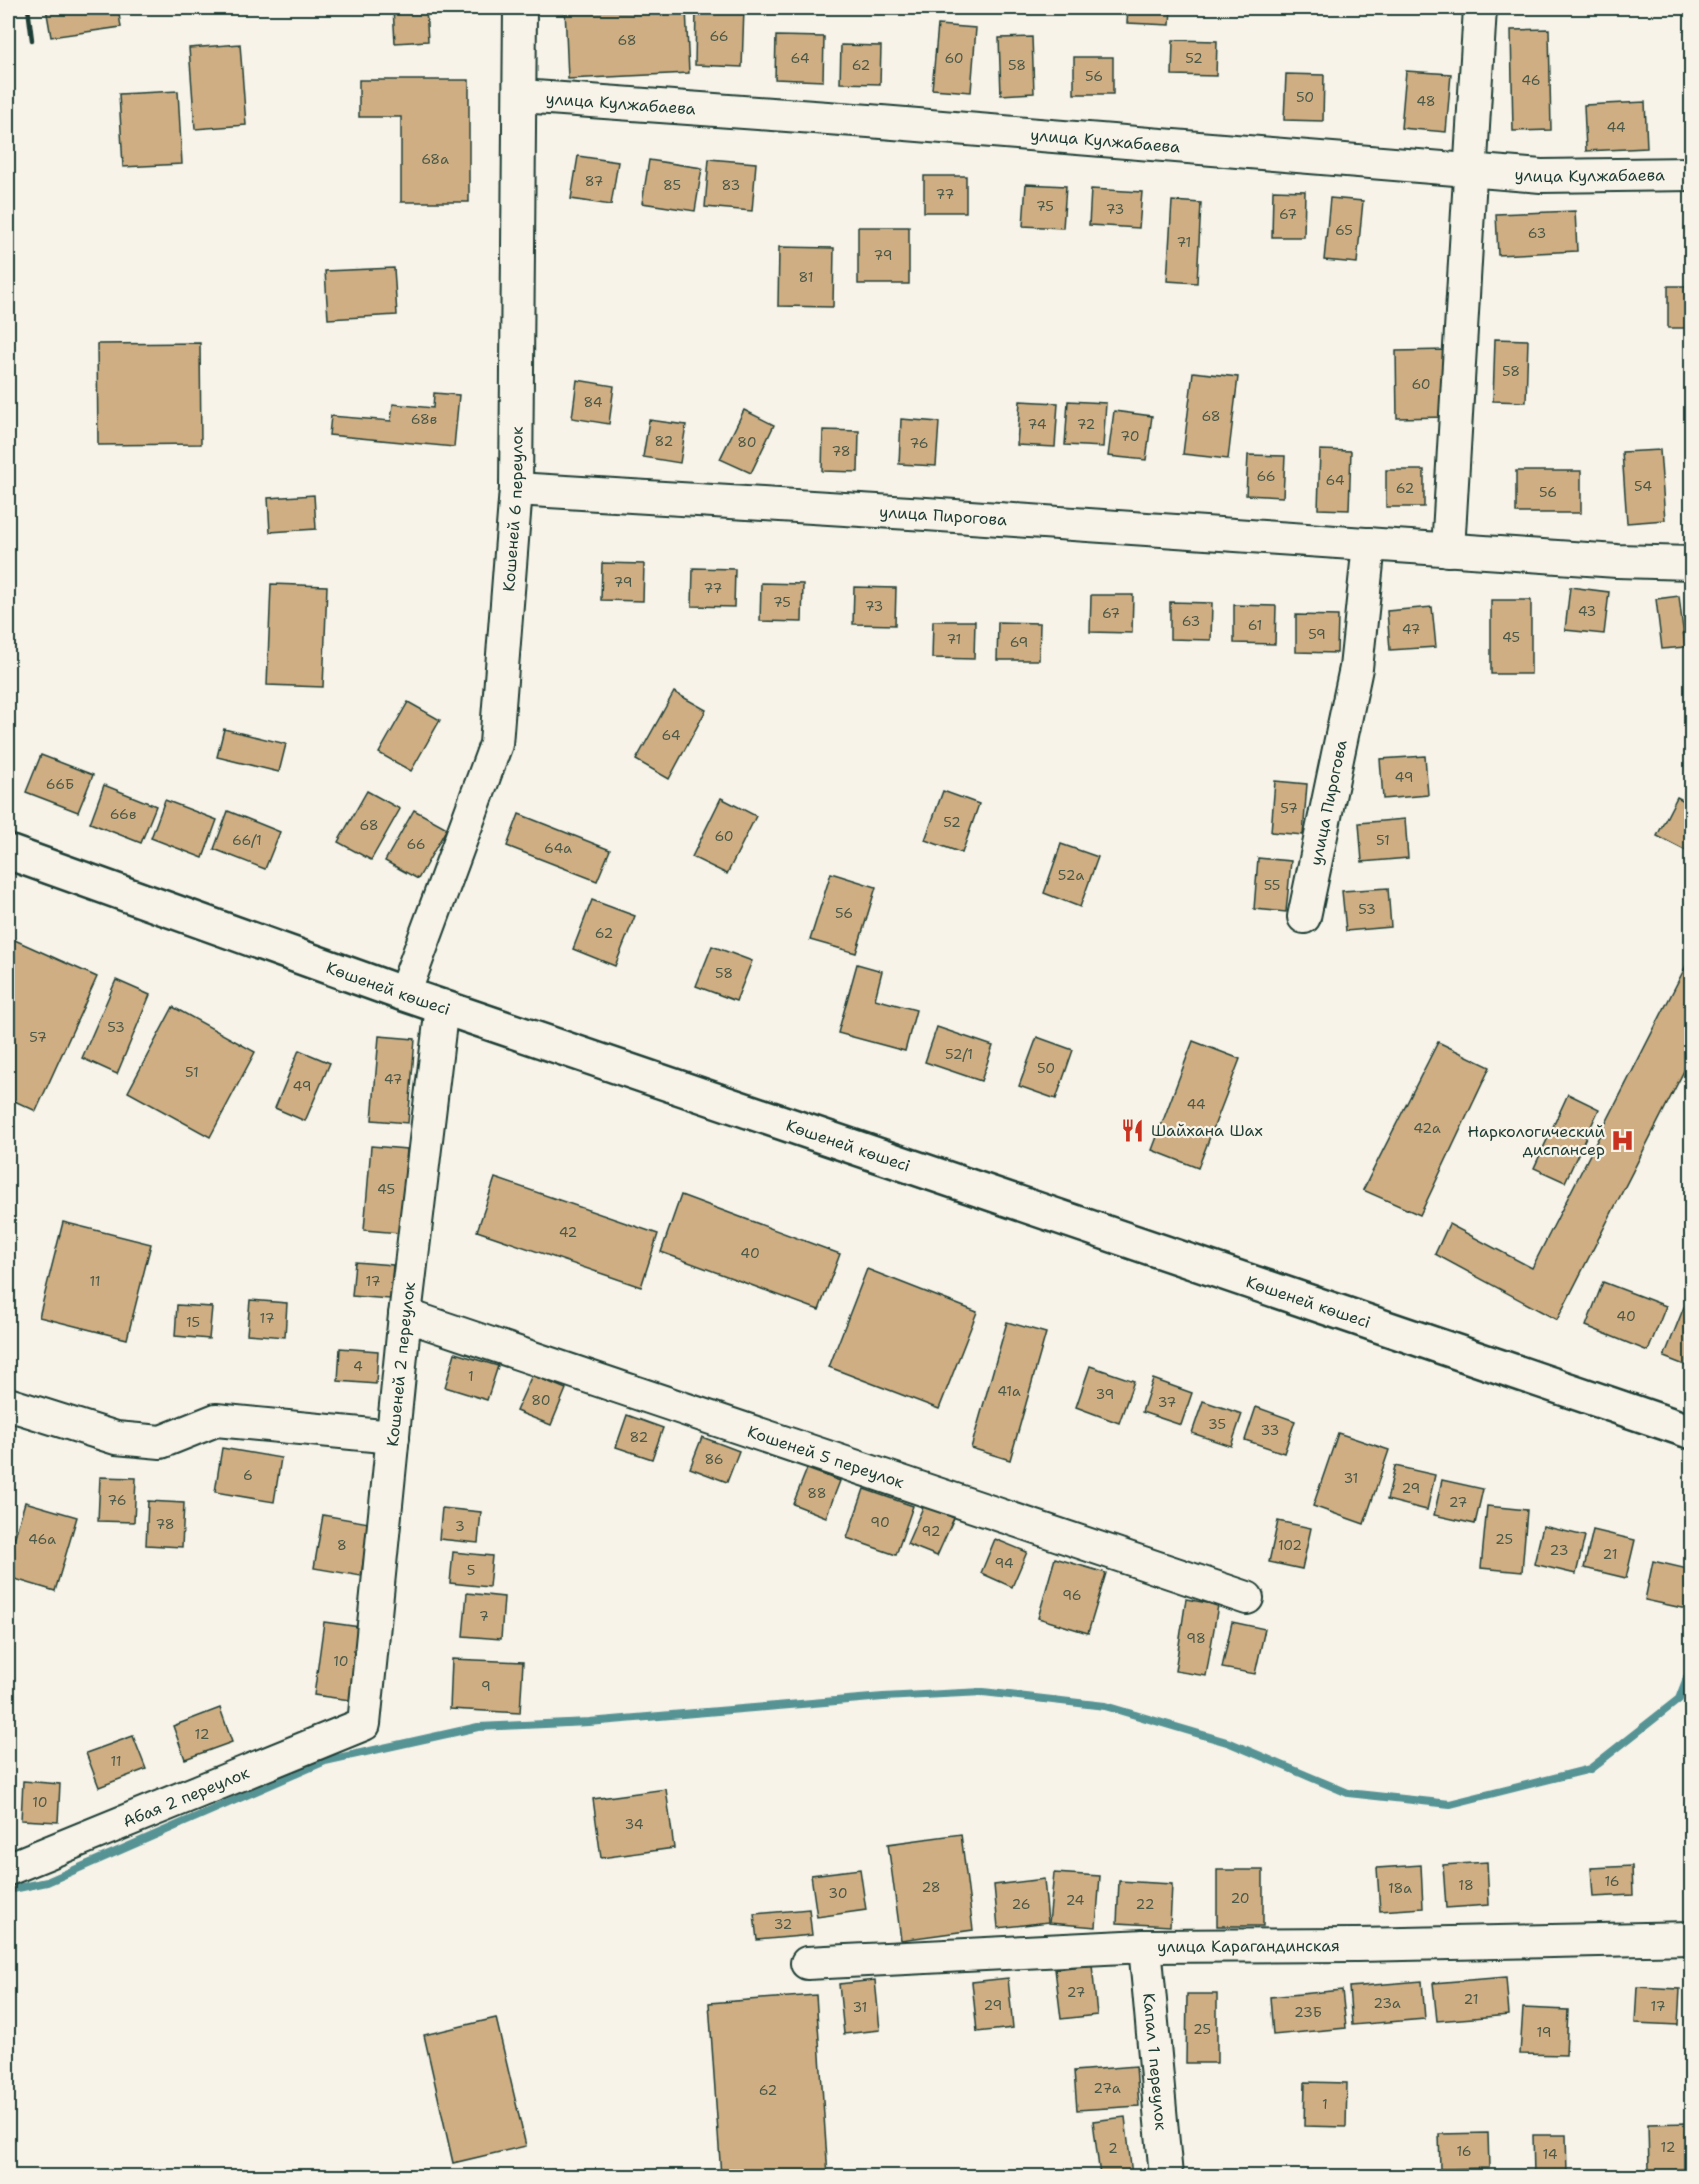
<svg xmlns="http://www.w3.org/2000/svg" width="1699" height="2184" font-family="'Shantell Sans',sans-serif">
	<rect width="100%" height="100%" fill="#f7f3e8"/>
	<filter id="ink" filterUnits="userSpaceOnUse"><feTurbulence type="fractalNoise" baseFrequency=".0167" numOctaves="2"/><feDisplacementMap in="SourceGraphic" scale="12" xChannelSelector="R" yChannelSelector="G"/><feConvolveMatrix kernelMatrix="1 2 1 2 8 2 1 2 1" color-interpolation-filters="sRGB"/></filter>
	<g filter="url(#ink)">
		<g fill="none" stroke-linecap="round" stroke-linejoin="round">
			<!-- stream -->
			<polyline stroke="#579395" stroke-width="8" points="8,1890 47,1882 325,1761 478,1727 589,1722 883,1697 983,1692 1105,1706 1230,1743 1348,1793 1450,1804 1590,1769 1679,1699 1692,1665"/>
		</g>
		<!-- building -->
		<g fill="#cfae83" stroke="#1f3d34" stroke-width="1.5">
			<polygon points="46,8 118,8 121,27 51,37"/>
			<polygon points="393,8 426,8 428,41 395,43"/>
			<polygon points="565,8 686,8 689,73 568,79"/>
			<polygon points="696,8 744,8 742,67 695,65"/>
			<polygon points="1128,8 1171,8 1170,25 1127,23"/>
			<polygon points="938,25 976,28 971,92 932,89"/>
			<polygon points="1549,29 1551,130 1513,131 1511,30"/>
			<polygon points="776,36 824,37 823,81 775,79"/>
			<polygon points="1032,37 1034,93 1001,95 999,38"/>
			<polygon points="1173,40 1217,41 1216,76 1172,75"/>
			<polygon points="240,44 246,125 195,129 189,48"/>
			<polygon points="841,45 881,46 880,84 840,83"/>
			<rect x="1074" y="57" width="39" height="37"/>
			<polygon points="1406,71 1451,74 1446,132 1401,128"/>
			<polygon points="1286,74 1324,75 1323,121 1284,120"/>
			<polygon points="359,80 469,80 469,202 401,202 401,117 359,117"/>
			<polygon points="1689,88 1692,88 1692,135 1690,135"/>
			<polygon points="178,91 182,164 123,167 119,94"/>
			<polygon points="1645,102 1647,148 1586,151 1584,105"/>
			<polygon points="578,156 618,162 611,205 571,199"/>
			<polygon points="709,159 756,163 752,211 705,207"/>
			<polygon points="649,160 702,168 695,211 642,203"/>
			<rect x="924" y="176" width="42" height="36"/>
			<polygon points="1026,184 1066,186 1063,228 1023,226"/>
			<polygon points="1091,189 1142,192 1139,228 1089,225"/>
			<polygon points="1273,190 1305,191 1304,237 1272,237"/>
			<polygon points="1330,198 1363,201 1357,263 1324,260"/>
			<polygon points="1172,201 1201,203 1197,283 1167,281"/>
			<polygon points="1575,211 1577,251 1498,255 1496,214"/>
			<rect x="858" y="227" width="51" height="57"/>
			<polygon points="779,247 834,248 833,307 778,306"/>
			<polygon points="394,268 397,315 328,319 325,271"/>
			<rect x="1668" y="286" width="24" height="42"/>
			<polygon points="1495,339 1528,340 1526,402 1493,401"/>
			<polygon points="200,343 201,444 98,445 97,344"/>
			<polygon points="1445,350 1446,417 1397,418 1396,351"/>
			<polygon points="1193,372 1238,377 1228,459 1183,454"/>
			<polygon points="577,380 614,386 609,424 572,418"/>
			<polygon points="434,393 459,395 454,447 329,435 331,416 391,421 393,404 433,408"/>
			<polygon points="1020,401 1058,403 1055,447 1017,445"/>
			<polygon points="1068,401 1106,403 1103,447 1065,445"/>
			<polygon points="744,410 774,425 751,473 720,459"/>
			<polygon points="1114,411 1152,416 1146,460 1108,456"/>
			<polygon points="901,419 939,422 936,466 899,464"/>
			<polygon points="649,420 686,425 680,463 643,457"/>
			<polygon points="823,430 859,431 858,472 822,471"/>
			<polygon points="1320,450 1351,451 1349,510 1318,509"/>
			<polygon points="1660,450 1665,520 1627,523 1622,452"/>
			<polygon points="1248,455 1285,456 1283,497 1246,495"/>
			<rect x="1386" y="470" width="38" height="37"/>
			<rect x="1516" y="471" width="65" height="42"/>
			<polygon points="314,495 316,529 270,532 268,498"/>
			<polygon points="602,563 644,564 643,601 601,600"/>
			<polygon points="693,568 735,569 734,607 692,606"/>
			<polygon points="761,583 803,584 802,622 760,621"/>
			<polygon points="271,584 327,586 323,687 267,685"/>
			<polygon points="854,587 896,588 895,625 853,624"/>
			<polygon points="1570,587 1609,592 1604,634 1565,630"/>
			<polygon points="1091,595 1133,595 1132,633 1090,632"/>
			<polygon points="1679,596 1685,647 1662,649 1656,599"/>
			<rect x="1491" y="600" width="40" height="74"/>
			<polygon points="1170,602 1212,603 1211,640 1170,639"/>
			<polygon points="1234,605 1276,606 1275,644 1234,643"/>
			<polygon points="1432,607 1436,647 1390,650 1387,611"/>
			<polygon points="1296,615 1338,616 1337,653 1296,652"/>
			<polygon points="933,621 975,621 974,659 932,658"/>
			<polygon points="998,622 1040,623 1039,660 997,660"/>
			<polygon points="674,692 706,710 669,779 636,760"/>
			<polygon points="408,702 440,720 411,771 379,753"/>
			<polygon points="224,729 286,744 279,772 217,757"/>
			<polygon points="41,755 93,775 78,812 26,792"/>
			<polygon points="1425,756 1428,795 1383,799 1380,759"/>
			<polygon points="1275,781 1307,784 1303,835 1271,832"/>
			<polygon points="104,785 156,806 141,843 90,823"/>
			<polygon points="367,791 400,809 371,860 338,842"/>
			<polygon points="943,791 979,804 962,853 925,840"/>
			<polygon points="1677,797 1692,805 1692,854 1657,836"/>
			<polygon points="721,798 756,816 727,874 692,857"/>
			<polygon points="165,800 217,820 203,858 151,838"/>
			<polygon points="414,810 447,828 418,879 385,861"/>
			<polygon points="228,811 280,832 265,869 214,849"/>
			<polygon points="519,814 610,850 597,881 507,846"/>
			<polygon points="1405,819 1408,858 1362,862 1359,823"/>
			<polygon points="1061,844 1098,857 1080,907 1044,893"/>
			<polygon points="1258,858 1291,861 1286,912 1254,909"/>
			<polygon points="831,873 876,887 856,953 810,940"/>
			<polygon points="1388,888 1391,927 1346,931 1342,891"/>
			<polygon points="592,900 635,916 615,966 573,949"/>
			<polygon points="8,937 97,977 36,1111 8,1098"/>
			<polygon points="712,946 752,961 736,1001 696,986"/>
			<polygon points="1692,954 1692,1055 1557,1320 1435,1254 1449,1224 1532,1268"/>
			<polygon points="857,964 882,971 875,999 916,1010 905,1051 838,1033"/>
			<polygon points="116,980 150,995 117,1074 82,1058"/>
			<polygon points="173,1007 255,1052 210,1137 128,1092"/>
			<polygon points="937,1027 993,1046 981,1081 925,1062"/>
			<polygon points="379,1036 415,1039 408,1123 372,1120"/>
			<polygon points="1037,1037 1073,1050 1056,1099 1019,1086"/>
			<polygon points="1193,1041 1240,1059 1198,1168 1152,1150"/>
			<polygon points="1438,1042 1490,1067 1420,1215 1363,1190"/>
			<polygon points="299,1050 330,1063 305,1121 275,1108"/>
			<polygon points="1568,1094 1599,1109 1565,1182 1534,1168"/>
			<polygon points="371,1146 407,1149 400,1233 364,1230"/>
			<polygon points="495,1178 658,1234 641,1287 477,1231"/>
			<polygon points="681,1195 840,1254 819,1310 661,1252"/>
			<polygon points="63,1222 151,1244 127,1339 39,1317"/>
			<polygon points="355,1262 393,1265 390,1299 352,1296"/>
			<polygon points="867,1269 977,1312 939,1409 829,1367"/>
			<polygon points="1603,1282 1666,1306 1648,1351 1586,1326"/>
			<polygon points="250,1300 287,1303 285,1337 247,1334"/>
			<polygon points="177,1305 212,1307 209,1339 175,1336"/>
			<polygon points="1684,1307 1692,1310 1692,1368 1664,1357"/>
			<polygon points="1007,1322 1046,1333 1010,1460 971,1448"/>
			<polygon points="340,1348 378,1351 376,1384 338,1381"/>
			<polygon points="455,1353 498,1366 487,1400 445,1387"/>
			<polygon points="1090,1366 1134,1381 1119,1423 1076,1407"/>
			<polygon points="532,1375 566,1389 551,1425 516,1411"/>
			<polygon points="1153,1379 1192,1393 1181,1425 1142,1412"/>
			<polygon points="1203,1401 1242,1414 1231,1446 1192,1433"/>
			<polygon points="1256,1407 1295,1421 1284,1453 1245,1440"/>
			<polygon points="627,1415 663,1428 652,1459 616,1447"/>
			<polygon points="1338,1433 1389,1450 1364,1524 1313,1506"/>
			<polygon points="702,1437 739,1451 727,1482 690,1468"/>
			<polygon points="222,1448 281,1458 274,1502 215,1492"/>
			<polygon points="1395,1466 1435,1475 1427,1510 1387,1500"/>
			<polygon points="807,1469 840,1481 826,1517 793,1504"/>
			<polygon points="100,1477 136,1478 134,1522 98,1521"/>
			<polygon points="1442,1480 1483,1489 1475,1524 1434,1515"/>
			<polygon points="864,1489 913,1506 896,1555 847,1538"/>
			<polygon points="148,1501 184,1503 182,1547 146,1545"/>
			<polygon points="25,1502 77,1517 55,1591 8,1577 8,1560"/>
			<polygon points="924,1505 954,1518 937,1556 907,1544"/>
			<polygon points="1487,1506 1527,1510 1522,1572 1481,1568"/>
			<polygon points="442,1508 481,1512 478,1543 439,1539"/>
			<polygon points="323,1515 369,1523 361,1576 314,1568"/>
			<polygon points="1278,1521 1311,1528 1302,1569 1269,1562"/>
			<polygon points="1543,1526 1585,1536 1576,1574 1534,1564"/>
			<polygon points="1593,1530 1635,1540 1626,1578 1584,1568"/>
			<polygon points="995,1539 1027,1552 1012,1587 981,1573"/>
			<polygon points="453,1552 492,1556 489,1587 450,1583"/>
			<polygon points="1055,1558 1106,1573 1088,1633 1038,1618"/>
			<polygon points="1653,1561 1692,1570 1692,1591 1687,1609 1645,1600"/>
			<polygon points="467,1593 504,1597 501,1639 463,1636"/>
			<polygon points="1186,1599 1218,1605 1206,1676 1175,1671"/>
			<polygon points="324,1622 367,1628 357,1701 314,1695"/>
			<polygon points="1232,1622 1265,1629 1255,1674 1222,1668"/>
			<polygon points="452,1659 523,1662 520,1713 450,1709"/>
			<polygon points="220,1708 232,1742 185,1759 173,1726"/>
			<polygon points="133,1736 146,1769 99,1787 86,1753"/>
			<polygon points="23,1781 60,1784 58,1822 21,1820"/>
			<polygon points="666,1789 674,1848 601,1858 593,1799"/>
			<polygon points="961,1834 973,1930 901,1940 888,1844"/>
			<polygon points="1487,1862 1489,1905 1446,1908 1443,1865"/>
			<polygon points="1421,1865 1423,1908 1380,1911 1377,1868"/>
			<polygon points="1632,1866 1633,1895 1593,1897 1591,1868"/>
			<polygon points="860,1869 866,1910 817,1917 811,1875"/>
			<rect x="1217" y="1870" width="46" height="56"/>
			<polygon points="1054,1873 1100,1876 1096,1927 1049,1923"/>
			<polygon points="1044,1879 1048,1922 998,1928 994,1885"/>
			<polygon points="1119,1881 1172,1884 1170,1926 1117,1923"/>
			<polygon points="809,1909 812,1935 757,1940 754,1914"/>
			<polygon points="1092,1965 1097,2015 1061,2019 1055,1969"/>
			<polygon points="1506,1977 1509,2015 1437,2021 1433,1983"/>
			<polygon points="1008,1978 1013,2028 977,2032 972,1982"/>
			<polygon points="875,1980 880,2030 844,2034 839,1984"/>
			<polygon points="1422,1981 1425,2019 1352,2025 1349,1987"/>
			<polygon points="1637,1987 1680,1989 1678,2025 1635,2023"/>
			<polygon points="1342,1990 1346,2028 1273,2035 1270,1997"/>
			<polygon points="1187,1994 1217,1994 1217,2063 1186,2063"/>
			<polygon points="816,1995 828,2176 721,2176 709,2003"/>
			<polygon points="1523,2008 1568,2010 1566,2055 1520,2054"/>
			<polygon points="496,2018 526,2146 453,2163 424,2035"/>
			<polygon points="1136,2066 1139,2106 1077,2110 1074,2071"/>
			<polygon points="1305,2082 1347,2083 1346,2127 1304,2126"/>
			<polygon points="1125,2117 1132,2175 1100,2176 1093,2121"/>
			<polygon points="1687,2123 1689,2169 1649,2171 1648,2124"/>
			<polygon points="1488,2133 1489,2168 1440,2169 1439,2134"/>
			<polygon points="1533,2135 1566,2135 1567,2174 1534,2175"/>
		</g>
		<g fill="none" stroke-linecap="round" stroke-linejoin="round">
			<defs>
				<g id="minor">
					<path id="s1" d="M521,96L869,121L1541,176L1692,174"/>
					<path id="s2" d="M516,489L926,514L1617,561L1692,563"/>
					<polyline points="1448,550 1480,8"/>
					<path id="s3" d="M1304,917L1356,668L1369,544"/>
					<path id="s4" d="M404,994L496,744L516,489L520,8"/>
					<path id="s5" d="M405,1315L1247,1598"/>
					<polyline points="8,1404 116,1438 161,1442 216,1420 393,1437"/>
					<path id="s6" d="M8,1869L364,1724L405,1315L442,1006"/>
					<path id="s7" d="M1145,1946L1166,2176"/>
					<path id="s8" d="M807,1963L1145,1946L1357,1945L1692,1938"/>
				</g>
				<g id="secondary">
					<path id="s9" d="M8,852L404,994L1692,1432"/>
				</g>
			</defs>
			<!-- minor casing -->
			<use href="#minor" stroke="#1f3d34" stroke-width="36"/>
			<!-- secondary casing -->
			<use href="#secondary" stroke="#1f3d34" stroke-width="38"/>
			<!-- minor -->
			<use href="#minor" stroke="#f7f3e8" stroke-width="32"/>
			<!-- secondary -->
			<use href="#secondary" stroke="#f7f3e8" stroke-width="33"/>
			<!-- rail -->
			<g stroke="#1f3d34" stroke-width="4.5">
				<polyline points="28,8 32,40"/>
				<polyline points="8,331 10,561"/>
			</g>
		</g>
	</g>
	<!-- icons -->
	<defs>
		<symbol id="restaurant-bare" viewBox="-9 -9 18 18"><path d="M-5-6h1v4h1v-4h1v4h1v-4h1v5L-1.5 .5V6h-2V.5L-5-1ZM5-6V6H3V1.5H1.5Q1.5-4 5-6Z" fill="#c8321e" stroke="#f7f3e8" stroke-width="2.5" paint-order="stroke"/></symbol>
		<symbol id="hospital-bare" viewBox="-9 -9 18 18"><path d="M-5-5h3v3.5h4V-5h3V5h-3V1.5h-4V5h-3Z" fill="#c8321e" stroke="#f7f3e8" stroke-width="2.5" paint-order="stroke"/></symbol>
	</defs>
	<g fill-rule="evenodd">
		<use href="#restaurant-bare" x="1116" y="1114" width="33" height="33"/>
		<use href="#hospital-bare" x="1606" y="1124" width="33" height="33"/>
	</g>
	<g text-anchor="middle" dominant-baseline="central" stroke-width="4.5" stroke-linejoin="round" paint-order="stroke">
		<!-- number labels -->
		<g font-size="14" fill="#4b5948">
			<text x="719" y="36">66</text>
			<text x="627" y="40">68</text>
			<text x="800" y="58">64</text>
			<text x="954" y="58">60</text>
			<text x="1194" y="58">52</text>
			<text x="861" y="65">62</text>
			<text x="1017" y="65">58</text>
			<text x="1094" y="76">56</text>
			<text x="1531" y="80">46</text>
			<text x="1305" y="97">50</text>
			<text x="1426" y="101">48</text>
			<text x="1616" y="127">44</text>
			<text x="435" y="159">68а</text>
			<text x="594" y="181">87</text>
			<text x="672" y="185">85</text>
			<text x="731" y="185">83</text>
			<text x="945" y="194">77</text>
			<text x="1045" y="206">75</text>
			<text x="1115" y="209">73</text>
			<text x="1288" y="214">67</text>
			<text x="1344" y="230">65</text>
			<text x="1537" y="233">63</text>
			<text x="1184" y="242">71</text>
			<text x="883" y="255">79</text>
			<text x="806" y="277">81</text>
			<text x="1511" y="371">58</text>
			<text x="1421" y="384">60</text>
			<text x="593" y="402">84</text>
			<text x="1211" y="416">68</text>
			<text x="424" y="419">68в</text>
			<text x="1037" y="424">74</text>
			<text x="1086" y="424">72</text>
			<text x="1130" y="436">70</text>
			<text x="664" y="441">82</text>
			<text x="747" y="442">80</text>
			<text x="919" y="443">76</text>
			<text x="841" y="451">78</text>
			<text x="1266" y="476">66</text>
			<text x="1335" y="480">64</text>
			<text x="1643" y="486">54</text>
			<text x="1405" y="488">62</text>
			<text x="1548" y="492">56</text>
			<text x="623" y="582">79</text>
			<text x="713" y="588">77</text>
			<text x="782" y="602">75</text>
			<text x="874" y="606">73</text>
			<text x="1587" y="611">43</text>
			<text x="1111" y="613">67</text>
			<text x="1191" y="621">63</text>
			<text x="1255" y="625">61</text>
			<text x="1411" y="629">47</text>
			<text x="1317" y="634">59</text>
			<text x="1511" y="637">45</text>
			<text x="954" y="639">71</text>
			<text x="1019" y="642">69</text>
			<text x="671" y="735">64</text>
			<text x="1404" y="777">49</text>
			<text x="60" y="784">66Б</text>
			<text x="1289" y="808">57</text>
			<text x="123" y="814">66в</text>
			<text x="952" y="822">52</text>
			<text x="369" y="825">68</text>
			<text x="724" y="836">60</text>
			<text x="247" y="840">66/1</text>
			<text x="1383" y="840">51</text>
			<text x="416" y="844">66</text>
			<text x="558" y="848">64а</text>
			<text x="1071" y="875">52а</text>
			<text x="1272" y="885">55</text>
			<text x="1367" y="909">53</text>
			<text x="844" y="913">56</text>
			<text x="604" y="933">62</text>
			<text x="724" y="973">58</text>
			<text x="116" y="1027">53</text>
			<text x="38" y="1037">57</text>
			<text x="959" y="1054">52/1</text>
			<text x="1046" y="1068">50</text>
			<text x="192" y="1072">51</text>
			<text x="393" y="1079">47</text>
			<text x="302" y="1086">49</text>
			<text x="1196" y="1104">44</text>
			<text x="1427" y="1128">42а</text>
			<text x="386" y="1189">45</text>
			<text x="568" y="1232">42</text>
			<text x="750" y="1253">40</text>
			<text x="95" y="1281">11</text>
			<text x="373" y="1281">17</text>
			<text x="1626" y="1316">40</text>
			<text x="267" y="1318">17</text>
			<text x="193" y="1322">15</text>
			<text x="358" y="1366">4</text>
			<text x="471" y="1376">1</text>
			<text x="1009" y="1391">41а</text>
			<text x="1105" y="1394">39</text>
			<text x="541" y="1400">80</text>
			<text x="1167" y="1402">37</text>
			<text x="1217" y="1424">35</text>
			<text x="1270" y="1430">33</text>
			<text x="639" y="1437">82</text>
			<text x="714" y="1459">86</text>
			<text x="248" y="1475">6</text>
			<text x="1351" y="1478">31</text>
			<text x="1411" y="1488">29</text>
			<text x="817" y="1493">88</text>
			<text x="117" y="1500">76</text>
			<text x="1458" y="1502">27</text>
			<text x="880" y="1522">90</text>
			<text x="165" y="1524">78</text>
			<text x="460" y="1526">3</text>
			<text x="931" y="1531">92</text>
			<text x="42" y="1539">46а</text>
			<text x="1504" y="1539">25</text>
			<text x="342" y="1545">8</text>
			<text x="1290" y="1545">102</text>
			<text x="1559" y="1550">23</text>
			<text x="1610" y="1554">21</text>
			<text x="1004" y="1563">94</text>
			<text x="471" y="1570">5</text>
			<text x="1072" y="1595">96</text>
			<text x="484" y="1616">7</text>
			<text x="1196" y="1638">98</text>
			<text x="341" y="1661">10</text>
			<text x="486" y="1686">9</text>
			<text x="202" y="1734">12</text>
			<text x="116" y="1761">11</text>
			<text x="40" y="1802">10</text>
			<text x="634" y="1824">34</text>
			<text x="1612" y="1881">16</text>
			<text x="1466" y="1885">18</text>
			<text x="931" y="1887">28</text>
			<text x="1400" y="1888">18а</text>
			<text x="838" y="1893">30</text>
			<text x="1240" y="1898">20</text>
			<text x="1075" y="1900">24</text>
			<text x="1021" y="1904">26</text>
			<text x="1145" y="1904">22</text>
			<text x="783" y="1924">32</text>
			<text x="1076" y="1992">27</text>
			<text x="1471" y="1999">21</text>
			<text x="1387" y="2003">23а</text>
			<text x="993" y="2005">29</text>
			<text x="1658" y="2006">17</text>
			<text x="860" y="2007">31</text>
			<text x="1308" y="2012">23Б</text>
			<text x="1202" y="2029">25</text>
			<text x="1544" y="2032">19</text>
			<text x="1107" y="2088">27а</text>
			<text x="768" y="2090">62</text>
			<text x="1325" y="2104">1</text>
			<text x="1668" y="2147">12</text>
			<text x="1113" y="2148">2</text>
			<text x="1464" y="2151">16</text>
			<text x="1550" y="2154">14</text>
		</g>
		<!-- street labels -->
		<g font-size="16" fill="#1f3d34" stroke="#f7f3e8">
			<text stroke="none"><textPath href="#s1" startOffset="100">улица Кулжабаева</textPath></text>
			<text stroke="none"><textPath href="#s1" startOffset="586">улица Кулжабаева</textPath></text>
			<text stroke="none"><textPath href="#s1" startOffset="1072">улица Кулжабаева</textPath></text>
			<text stroke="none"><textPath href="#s4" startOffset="502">Кошеней 6 переулок</textPath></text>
			<text stroke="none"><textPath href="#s2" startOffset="428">улица Пирогова</textPath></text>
			<text stroke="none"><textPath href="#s3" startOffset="117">улица Пирогова</textPath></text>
			<text stroke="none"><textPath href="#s9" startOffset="404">Көшеней көшесі</textPath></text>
			<text stroke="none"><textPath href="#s9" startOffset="890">Көшеней көшесі</textPath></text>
			<text stroke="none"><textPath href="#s9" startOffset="1376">Көшеней көшесі</textPath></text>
			<text stroke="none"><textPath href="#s6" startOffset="746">Кошеней 2 переулок</textPath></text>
			<text stroke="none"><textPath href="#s5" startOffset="444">Кошеней 5 переулок</textPath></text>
			<text stroke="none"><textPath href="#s6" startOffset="192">Абая 2 переулок</textPath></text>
			<text stroke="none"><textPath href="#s8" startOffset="442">улица Карагандинская</textPath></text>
			<text stroke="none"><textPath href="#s7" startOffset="116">Капал 1 переулок</textPath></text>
		</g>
		<!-- poi labels -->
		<g font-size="16" fill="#1f3d34" stroke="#f7f3e8" text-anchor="start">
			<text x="1151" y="1130">Шайхана Шах</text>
			<text x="1605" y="1131" text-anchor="end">Наркологический<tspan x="1605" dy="18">диспансер</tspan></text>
		</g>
	</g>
	<!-- margin -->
	<rect width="1699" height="2184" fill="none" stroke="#f7f3e8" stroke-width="30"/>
	<rect x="15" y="15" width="1669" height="2154" fill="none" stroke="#1f3d34" stroke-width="2" filter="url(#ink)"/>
</svg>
